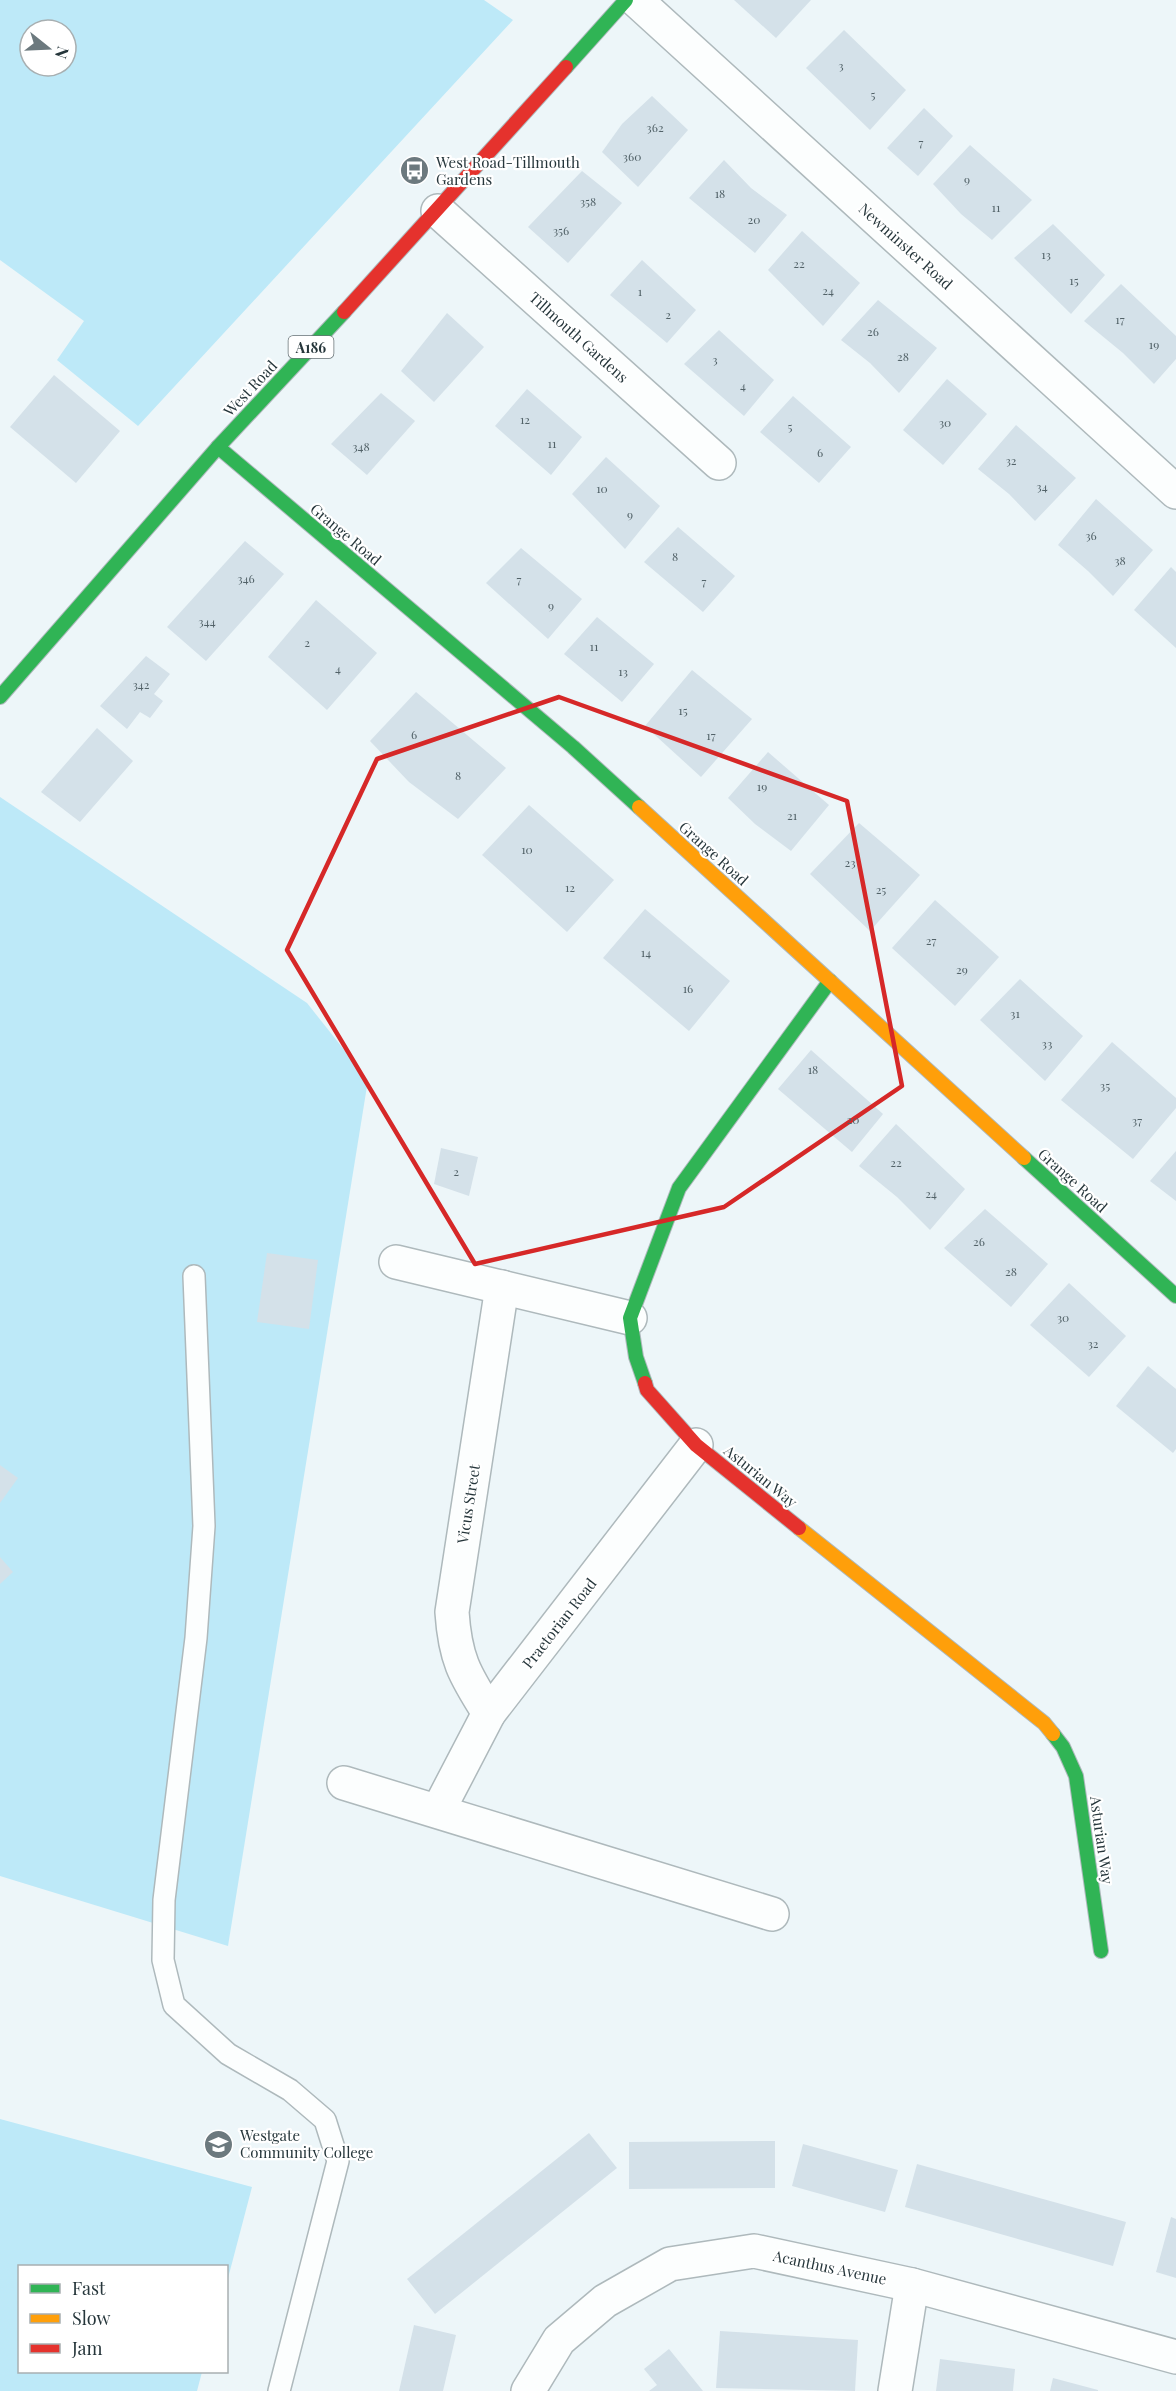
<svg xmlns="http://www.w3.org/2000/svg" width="1176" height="2391" font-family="'Playfair Display',serif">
	<rect width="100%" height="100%" fill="#edf6f9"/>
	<!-- green -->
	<g fill="#bde9f8" fill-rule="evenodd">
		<path d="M0,0H484L513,20L138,426L57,360L84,321L0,260ZM30,30H66V66H30Z"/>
		<polygon points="0,797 307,1003 368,1080 228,1946 0,1876"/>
		<polygon points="0,2119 252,2187 227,2282 226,2266 20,2266 20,2372 202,2372 197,2391 0,2391"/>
	</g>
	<!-- building -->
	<g fill="#d4e1e9">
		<polygon points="734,0 811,0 776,38"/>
		<polygon points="844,30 906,90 870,130 806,68"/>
		<polygon points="652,96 688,130 638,187 602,152 622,124"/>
		<polygon points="924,108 953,136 918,176 887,148"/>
		<polygon points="970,145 1032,200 992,240 961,214 933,184"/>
		<polygon points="724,160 751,188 787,215 755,253 689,198"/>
		<polygon points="582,171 622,203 568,263 528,227"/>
		<polygon points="1053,224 1105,275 1071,314 1014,258"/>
		<polygon points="802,231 860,283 823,326 768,270"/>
		<polygon points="642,260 696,310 667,343 610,295"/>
		<polygon points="1121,284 1176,336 1176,359 1154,384 1123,353 1084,321"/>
		<polygon points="878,300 937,348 899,393 870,363 841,340"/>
		<polygon points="447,313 484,347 434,402 401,371"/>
		<polygon points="719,330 774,380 744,416 684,364"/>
		<polygon points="54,375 120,431 76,483 10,427"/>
		<polygon points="947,379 987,414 943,465 903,430"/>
		<polygon points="527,389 582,437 551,475 495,426"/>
		<polygon points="381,393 415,421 367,475 331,444"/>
		<polygon points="793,396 851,447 819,483 760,432"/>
		<polygon points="1016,425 1076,478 1035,521 1009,494 978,469"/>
		<polygon points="606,457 660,506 625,549 572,494"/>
		<polygon points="1096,499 1153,550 1113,596 1088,571 1058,545"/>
		<polygon points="678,527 735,576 703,612 644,562"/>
		<polygon points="245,541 284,574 206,661 167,627"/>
		<polygon points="521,548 582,599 548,639 486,583"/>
		<polygon points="1171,567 1176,572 1176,648 1134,610"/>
		<polygon points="316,600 377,653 327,710 268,657"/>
		<polygon points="597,617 654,664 622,702 564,654"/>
		<polygon points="146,656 170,674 154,694 163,701 150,718 140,712 127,729 100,706"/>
		<polygon points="692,670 752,719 701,777 645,726"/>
		<polygon points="416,692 506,768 458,819 409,782 370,741"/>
		<polygon points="97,728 133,761 80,822 41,792"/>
		<polygon points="768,752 829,805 791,851 755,824 728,798"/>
		<polygon points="529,805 614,880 567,932 482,855"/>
		<polygon points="859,823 920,875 870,931 810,874"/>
		<polygon points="935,900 999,957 955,1006 892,948"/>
		<polygon points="645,909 730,981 689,1031 603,958"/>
		<polygon points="1020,979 1083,1036 1045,1081 980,1020"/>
		<polygon points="1112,1042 1176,1098 1176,1108 1133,1159 1061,1100"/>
		<polygon points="811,1050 883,1114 852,1152 778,1089"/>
		<polygon points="896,1124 965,1189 930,1230 897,1197 859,1166"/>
		<polygon points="441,1148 478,1157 469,1196 434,1184"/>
		<polygon points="1176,1151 1176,1201 1150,1181"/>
		<polygon points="985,1209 1048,1264 1011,1307 944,1248"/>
		<polygon points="267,1253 318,1260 309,1329 257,1322"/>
		<polygon points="1069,1283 1126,1336 1089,1377 1030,1325"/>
		<polygon points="1148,1366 1176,1389 1176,1449 1173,1453 1116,1406"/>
		<polygon points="0,1465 18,1478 0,1503"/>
		<polygon points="0,1557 13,1572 0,1584"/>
		<polygon points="589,2133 617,2168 435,2314 407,2279"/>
		<polygon points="775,2141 775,2188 629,2189 629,2142"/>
		<polygon points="803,2144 898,2170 885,2212 792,2186"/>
		<polygon points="917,2164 1126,2222 1113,2266 905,2207"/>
		<polygon points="1171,2217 1176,2219 1176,2278 1156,2272"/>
		<polygon points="414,2325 456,2335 443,2391 399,2391"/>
		<polygon points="720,2331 858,2340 855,2391 716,2388"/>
		<polygon points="669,2349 703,2391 649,2391 657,2385 644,2369"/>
		<polygon points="940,2359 1015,2369 1013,2391 936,2391"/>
		<polygon points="1053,2378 1098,2390 1098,2391 1050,2391"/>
	</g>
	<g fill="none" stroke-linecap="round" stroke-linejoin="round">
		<defs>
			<polyline id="lane" points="194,1276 204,1526 196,1638 164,1900 163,1960 174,2005 228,2054 290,2090 325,2120 338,2161 279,2391"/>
			<g id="street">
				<polyline points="636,0 1176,492"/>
				<polyline points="438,211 719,463"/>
				<polyline points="396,1262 630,1318"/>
				<path d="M489,1713C464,1674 455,1658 452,1612L502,1287"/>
				<polyline points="344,1783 772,1914"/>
				<polyline points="438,1811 489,1713 696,1445"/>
				<polyline points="528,2391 559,2340 605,2301 670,2264 754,2251 912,2285 1176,2357"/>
				<polyline points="895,2391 912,2285"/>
			</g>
			<g id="fast">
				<polyline points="566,67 626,0"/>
				<polyline points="218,447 573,747 639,807"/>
				<polyline points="0,697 218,447 344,312"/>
				<polyline points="1024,1158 1176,1296"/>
				<polyline points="645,1383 636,1357 630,1318 679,1188 830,981"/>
				<polyline points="1053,1734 1063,1747 1076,1776 1101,1951"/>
			</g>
			<g id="slow">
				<polyline points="639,807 1024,1158"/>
				<polyline points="799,1528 1044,1723 1053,1734"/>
			</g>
			<g id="jam">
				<polyline points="344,312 566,67"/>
				<polyline points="645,1383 647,1390 696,1445 799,1528"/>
			</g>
		</defs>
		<!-- lane casing -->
		<use href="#lane" stroke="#aeb9bc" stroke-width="24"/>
		<!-- street casing -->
		<use href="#street" stroke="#aeb9bc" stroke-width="36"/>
		<!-- fast casing -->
		<use href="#fast" stroke="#aeb9bc" stroke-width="16"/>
		<!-- slow casing -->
		<use href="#slow" stroke="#aeb9bc" stroke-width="16"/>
		<!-- jam casing -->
		<use href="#jam" stroke="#aeb9bc" stroke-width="16"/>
		<!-- lane -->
		<use href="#lane" stroke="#fcfefe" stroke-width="21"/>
		<!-- street -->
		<use href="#street" stroke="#fcfefe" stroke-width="33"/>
		<!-- fast -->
		<use href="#fast" stroke="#30b455" stroke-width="14"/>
		<!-- slow -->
		<use href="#slow" stroke="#ff9f0a" stroke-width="14"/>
		<!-- jam -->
		<use href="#jam" stroke="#e5322d" stroke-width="14"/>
	</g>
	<!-- marked area -->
	<path fill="none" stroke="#d62828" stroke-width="4.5" stroke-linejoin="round" d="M559,697L847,801L902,1086L724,1207L475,1264L287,950L377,759Z"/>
	<!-- icons -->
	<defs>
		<symbol id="bus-disc" viewBox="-11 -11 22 22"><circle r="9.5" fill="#6c797e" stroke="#fff"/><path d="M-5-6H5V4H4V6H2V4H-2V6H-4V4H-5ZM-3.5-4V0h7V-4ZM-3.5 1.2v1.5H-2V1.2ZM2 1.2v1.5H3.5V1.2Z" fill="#fff"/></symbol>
		<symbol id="school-disc" viewBox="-11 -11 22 22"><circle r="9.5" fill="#6c797e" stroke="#fff"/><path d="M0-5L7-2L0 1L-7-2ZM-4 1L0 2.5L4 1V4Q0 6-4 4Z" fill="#fff"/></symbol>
	</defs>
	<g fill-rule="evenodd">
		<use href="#bus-disc" x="398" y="154" width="33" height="33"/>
		<use href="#school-disc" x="202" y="2128" width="33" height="33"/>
	</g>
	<g text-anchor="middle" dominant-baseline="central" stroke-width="4.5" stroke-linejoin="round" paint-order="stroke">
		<!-- number labels -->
		<g font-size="12" fill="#526268">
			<text x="841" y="65">3</text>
			<text x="873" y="94">5</text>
			<text x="655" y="127">362</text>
			<text x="921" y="142">7</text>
			<text x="632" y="156">360</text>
			<text x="967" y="179">9</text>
			<text x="720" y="193">18</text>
			<text x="588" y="201">358</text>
			<text x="996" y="207">11</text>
			<text x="754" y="219">20</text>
			<text x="561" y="230">356</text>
			<text x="1046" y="254">13</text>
			<text x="799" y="263">22</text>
			<text x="1074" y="280">15</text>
			<text x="828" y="290">24</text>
			<text x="640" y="291">1</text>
			<text x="668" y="314">2</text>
			<text x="1120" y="319">17</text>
			<text x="873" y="331">26</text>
			<text x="1154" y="344">19</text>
			<text x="903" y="356">28</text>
			<text x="715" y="359">3</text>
			<text x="743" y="385">4</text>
			<text x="525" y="419">12</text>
			<text x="945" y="422">30</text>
			<text x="790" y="426">5</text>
			<text x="552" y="443">11</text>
			<text x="361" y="446">348</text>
			<text x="820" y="452">6</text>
			<text x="1011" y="460">32</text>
			<text x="1042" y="486">34</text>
			<text x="602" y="488">10</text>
			<text x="630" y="514">9</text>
			<text x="1091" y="535">36</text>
			<text x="675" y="556">8</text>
			<text x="1120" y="560">38</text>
			<text x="246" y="578">346</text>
			<text x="519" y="579">7</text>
			<text x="704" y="581">7</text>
			<text x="551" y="605">9</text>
			<text x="207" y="621">344</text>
			<text x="307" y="642">2</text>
			<text x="594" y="646">11</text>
			<text x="338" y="668">4</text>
			<text x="623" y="671">13</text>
			<text x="141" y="684">342</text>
			<text x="683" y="710">15</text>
			<text x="414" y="734">6</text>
			<text x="711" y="735">17</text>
			<text x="458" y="775">8</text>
			<text x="762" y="786">19</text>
			<text x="792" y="815">21</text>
			<text x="527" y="849">10</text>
			<text x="850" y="862">23</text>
			<text x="570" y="887">12</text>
			<text x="881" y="889">25</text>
			<text x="931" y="940">27</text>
			<text x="646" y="952">14</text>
			<text x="962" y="969">29</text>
			<text x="688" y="988">16</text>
			<text x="1015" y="1013">31</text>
			<text x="1047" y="1043">33</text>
			<text x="813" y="1069">18</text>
			<text x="1105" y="1085">35</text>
			<text x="853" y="1119">20</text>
			<text x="1137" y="1120">37</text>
			<text x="896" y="1162">22</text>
			<text x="456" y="1171">2</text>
			<text x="931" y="1193">24</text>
			<text x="979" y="1241">26</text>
			<text x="1011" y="1271">28</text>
			<text x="1063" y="1317">30</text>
			<text x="1093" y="1343">32</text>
		</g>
		<!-- shield labels -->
		<rect fill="#fff" stroke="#677276" stroke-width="1.5" x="288.5" y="336" width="45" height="22" rx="4.5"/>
		<g font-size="14" font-weight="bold" fill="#26363b">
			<text x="311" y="347">A186</text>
		</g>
		<!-- poi labels -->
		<g font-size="15" fill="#26363b" stroke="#fff" text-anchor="start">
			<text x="436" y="162">West Road-Tillmouth<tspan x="436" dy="17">Gardens</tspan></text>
			<text x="240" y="2135">Westgate<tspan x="240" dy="17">Community College</tspan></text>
		</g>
		<!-- street labels -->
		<g font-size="15" fill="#26363b" stroke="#fff">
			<text transform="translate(906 246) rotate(42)">Newminster Road</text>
			<text transform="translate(579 337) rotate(42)">Tillmouth Gardens</text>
			<text transform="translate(250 388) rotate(-47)">West Road</text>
			<text transform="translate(346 534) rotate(40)">Grange Road</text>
			<text transform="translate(714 853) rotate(42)">Grange Road</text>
			<text transform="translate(1073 1180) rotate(42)">Grange Road</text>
			<text transform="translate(761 1476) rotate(39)">Asturian Way</text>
			<text transform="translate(468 1504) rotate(-81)">Vicus Street</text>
			<text transform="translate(559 1623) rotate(-52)">Praetorian Road</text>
			<text transform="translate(1102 1840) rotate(82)">Asturian Way</text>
			<text transform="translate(830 2267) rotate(12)">Acanthus Avenue</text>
		</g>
	</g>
	<!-- legend -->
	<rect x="18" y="2265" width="210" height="108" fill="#ffffff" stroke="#a8afb1" stroke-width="1.5"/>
	<rect x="30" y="2284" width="30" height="9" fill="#30b455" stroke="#a8afb1" stroke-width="1.5"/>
	<text x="72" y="2295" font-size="18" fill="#26363b">Fast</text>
	<rect x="30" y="2314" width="30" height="9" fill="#ff9f0a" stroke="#a8afb1" stroke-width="1.5"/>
	<text x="72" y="2325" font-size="18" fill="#26363b">Slow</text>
	<rect x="30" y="2344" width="30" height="9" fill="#e5322d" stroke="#a8afb1" stroke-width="1.5"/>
	<text x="72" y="2355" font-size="18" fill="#26363b">Jam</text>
	<!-- north arrow -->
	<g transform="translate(48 48) rotate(108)"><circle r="28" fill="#ffffff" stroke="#a8afb1" stroke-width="1.5"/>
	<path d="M0-4.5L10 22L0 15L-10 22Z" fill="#6c797e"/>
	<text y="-9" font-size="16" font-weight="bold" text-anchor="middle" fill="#26363b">N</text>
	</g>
</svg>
